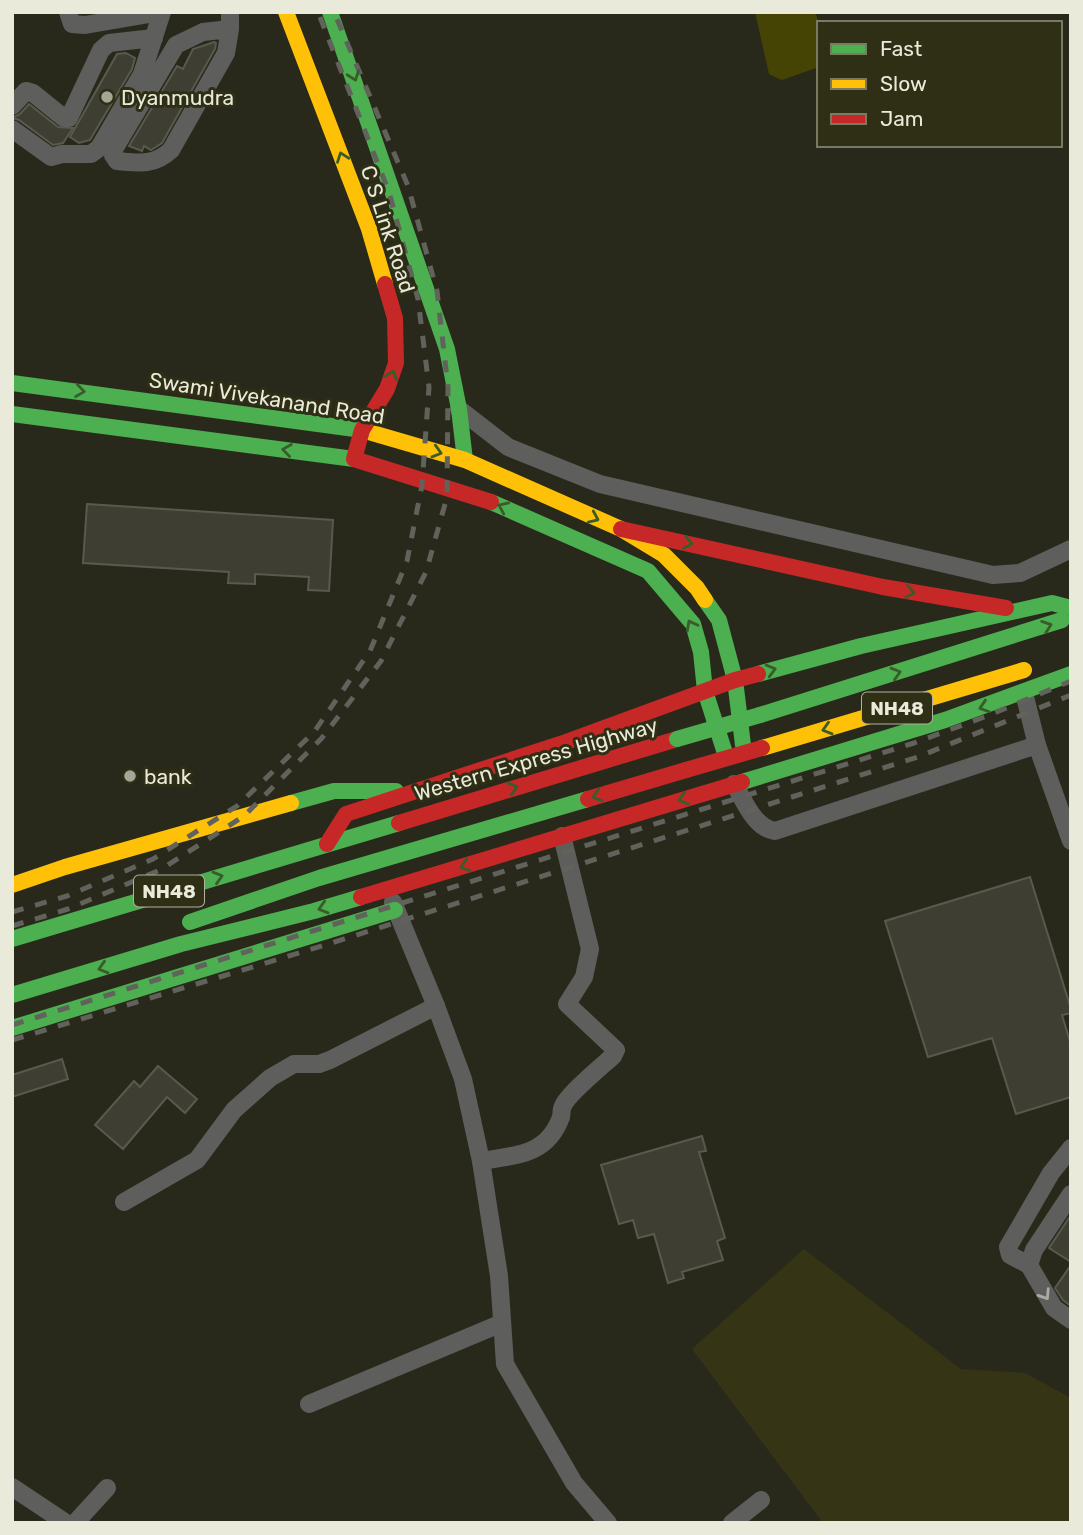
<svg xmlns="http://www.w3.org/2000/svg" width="1083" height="1535" font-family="Rubik,sans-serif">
	<rect width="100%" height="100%" fill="#29291b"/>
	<!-- built -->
	<polygon fill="#353516" points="804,1249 961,1369 1025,1373 1071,1398 1071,1523 823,1523 692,1349"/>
	<!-- green -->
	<polygon fill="#464404" points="755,12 815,12 819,23 819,67 782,80 769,74"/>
	<!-- building -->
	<g fill="#3e3e33" stroke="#595a4e" stroke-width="2">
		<polygon points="214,42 216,43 215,49 162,143 151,150 144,146 142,151 129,146 177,66 183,69 193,49"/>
		<polygon points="126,53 135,58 132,69 90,140 79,143 70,137 117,54"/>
		<polygon points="29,104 58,127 73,128 63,143 53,145 19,120 12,118 20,114"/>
		<polygon points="87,504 333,520 329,591 308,590 309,577 255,574 255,584 228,583 229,572 83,563"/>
		<polygon points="1030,877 1071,1009 1071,1013 1062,1015 1071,1045 1071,1097 1016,1114 992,1038 928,1057 885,921"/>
		<polygon points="62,1059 68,1079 12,1097 12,1075"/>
		<polygon points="158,1066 197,1099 185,1113 167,1097 123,1149 95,1125 134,1081 140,1087"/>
		<polygon points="702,1136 706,1151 699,1152 725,1238 717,1241 723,1260 682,1272 684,1278 668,1283 654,1234 638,1238 633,1220 619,1224 601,1165"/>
		<polygon points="1071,1215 1071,1262 1049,1248"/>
		<polygon points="1071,1265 1071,1306 1063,1300 1055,1288"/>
	</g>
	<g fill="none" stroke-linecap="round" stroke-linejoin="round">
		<!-- street -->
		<g stroke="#5e5f5d" stroke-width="18">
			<polyline points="68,12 72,24 85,25 161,12"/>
			<path d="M230,12V29L226,53L171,150C154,166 139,163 117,161L113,155V151L176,45L203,32L230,29"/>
			<polyline points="12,106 26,91 33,93 64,118 69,118 101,50 109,43 154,38"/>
			<polyline points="12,129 51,157 62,154 91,154 99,148 142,74 162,12"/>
			<polyline points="459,409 508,447 600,484 993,575 1020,573 1071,549"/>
			<polyline points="1024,693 1037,745 1071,841"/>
			<path d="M734,784C744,800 754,828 775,831L1037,745"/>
			<polyline points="393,902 436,1006 463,1079 481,1161 499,1276 505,1364 574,1483 608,1523"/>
			<path d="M481,1161C515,1155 547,1156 561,1117C562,1113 561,1109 563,1106C567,1095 602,1066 613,1056L616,1050L567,1004L584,977L590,949L562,836"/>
			<polyline points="1071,1194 1034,1250 1029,1265 1054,1308 1071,1320"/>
			<polyline points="124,1202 197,1160 234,1110 270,1078 294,1064 319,1064 330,1060 436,1006"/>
			<polyline points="1029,1265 1010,1255 1008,1247 1051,1173 1071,1148"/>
			<polyline points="309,1404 502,1323"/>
			<polyline points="12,1487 66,1523"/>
			<polyline points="75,1523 107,1488"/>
			<polyline points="732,1523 761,1500"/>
		</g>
		<!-- fast -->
		<g stroke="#4caf50" stroke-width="16">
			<polyline points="330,12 447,349 459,409 465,460"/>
			<polyline points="12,383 362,430"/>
			<polyline points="12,414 354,459"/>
			<polyline points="491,502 648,571 693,624 701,652 705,691 724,750"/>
			<polyline points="705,600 719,620 735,680 743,745"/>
			<polyline points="758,674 861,646 1052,603 1071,608"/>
			<polyline points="760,715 1062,620"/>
			<polyline points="742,782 945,720 1071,674"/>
			<polyline points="291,803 334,791 396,791"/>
			<polyline points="190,922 319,878 588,799"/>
			<polyline points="12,939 399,823"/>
			<polyline points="12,995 181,944 314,911 361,897"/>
			<polyline points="12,1028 395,910"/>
		</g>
		<!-- slow -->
		<g stroke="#ffc107" stroke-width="16">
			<polyline points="286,12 369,229 385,284"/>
			<polyline points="362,430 465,460 621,529 664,555 697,588 705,600"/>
			<polyline points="762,748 1024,670"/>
			<polyline points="12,885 65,867 291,803"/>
		</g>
		<!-- jam -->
		<g stroke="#c62828" stroke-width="16">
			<polyline points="385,284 395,318 396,363 387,389 362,430 354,459 491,502"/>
			<polyline points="621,529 883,587 1006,608"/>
			<polyline points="588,799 686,770"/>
			<polyline points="399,823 677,739"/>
			<polyline points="327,844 346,814 566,742 735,680 758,674"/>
			<polyline points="361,897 742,782"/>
		</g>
		<!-- rail -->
		<g stroke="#61625c" stroke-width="5" stroke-dasharray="12 12" stroke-linecap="butt">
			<polyline points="12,912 67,896 153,859 237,806 314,732 370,651 407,561 422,485 429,387 418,299 389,192 318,12"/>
			<polyline points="12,926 68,909 160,870 244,816 321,739 381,661 426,572 447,497 448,387 437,291 408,186 334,12"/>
			<polyline points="12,1025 914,743 987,716 1071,681"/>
			<polyline points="12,1040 325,945 918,757 1071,695"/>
		</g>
		<!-- fast-bridge -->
		<polyline stroke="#4caf50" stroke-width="16" points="677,739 760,715"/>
		<!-- jam-bridge -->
		<polyline stroke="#c62828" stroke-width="16" points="686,770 762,748"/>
	</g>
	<!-- one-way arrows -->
	<defs><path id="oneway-chevron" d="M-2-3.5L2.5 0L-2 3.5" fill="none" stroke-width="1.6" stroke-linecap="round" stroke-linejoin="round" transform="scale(1.75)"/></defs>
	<g stroke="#395c2a">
		<use href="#oneway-chevron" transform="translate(354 76) rotate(70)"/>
		<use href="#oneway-chevron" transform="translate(342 157) rotate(-110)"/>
		<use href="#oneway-chevron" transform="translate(392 375) rotate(-71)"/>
		<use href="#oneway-chevron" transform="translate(80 391) rotate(8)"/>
		<use href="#oneway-chevron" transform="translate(287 450) rotate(-172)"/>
		<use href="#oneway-chevron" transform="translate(437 452) rotate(16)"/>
		<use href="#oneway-chevron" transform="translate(503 507) rotate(-156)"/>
		<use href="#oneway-chevron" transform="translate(594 518) rotate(24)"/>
		<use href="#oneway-chevron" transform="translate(688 543) rotate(12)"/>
		<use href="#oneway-chevron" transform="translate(910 592) rotate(9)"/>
		<use href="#oneway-chevron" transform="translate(691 625) rotate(-118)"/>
		<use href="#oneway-chevron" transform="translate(1047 626) rotate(-19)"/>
		<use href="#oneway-chevron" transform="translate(771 670) rotate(-15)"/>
		<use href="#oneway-chevron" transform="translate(896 673) rotate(-17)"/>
		<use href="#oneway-chevron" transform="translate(984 707) rotate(162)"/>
		<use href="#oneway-chevron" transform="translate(827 729) rotate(163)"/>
		<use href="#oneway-chevron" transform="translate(513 788) rotate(-16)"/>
		<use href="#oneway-chevron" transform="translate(597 796) rotate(164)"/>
		<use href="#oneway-chevron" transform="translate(683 799) rotate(163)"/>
		<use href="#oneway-chevron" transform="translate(465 866) rotate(163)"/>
		<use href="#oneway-chevron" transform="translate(218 877) rotate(-17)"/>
		<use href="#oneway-chevron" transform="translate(323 908) rotate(164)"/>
		<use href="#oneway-chevron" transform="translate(103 968) rotate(163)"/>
	</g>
	<use stroke="#aaaba2" href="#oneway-chevron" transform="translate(1045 1295) rotate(57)"/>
	<!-- markers -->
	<g fill="#a6a697" stroke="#2f2f15" stroke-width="2.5">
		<circle cx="107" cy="97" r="7"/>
		<circle cx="130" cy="776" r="7"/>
	</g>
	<g text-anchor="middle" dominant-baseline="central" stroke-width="6" stroke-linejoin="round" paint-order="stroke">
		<!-- shield labels -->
		<g fill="#2f2f15" stroke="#b1b29f" stroke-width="2">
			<rect x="862" y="692.5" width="70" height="31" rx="5"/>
			<rect x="134" y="875.5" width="70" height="31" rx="5"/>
		</g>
		<g font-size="19" font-weight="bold" fill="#e9eada">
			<text x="897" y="708">NH48</text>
			<text x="169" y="891">NH48</text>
		</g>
		<!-- poi labels -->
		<g font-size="21" fill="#e9eada" stroke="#2f2f15" text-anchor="start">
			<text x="121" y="97">Dyanmudra</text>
			<text x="144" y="776">bank</text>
		</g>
		<!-- street labels -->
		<g font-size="21" fill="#e9eada" stroke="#2f2f15">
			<text transform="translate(388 229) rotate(72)">C S Link Road</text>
			<text transform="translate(267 398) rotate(9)">Swami Vivekanand Road</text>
			<text transform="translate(536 759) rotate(-16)">Western Express Highway</text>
		</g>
	</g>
	<!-- border -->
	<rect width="1083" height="1535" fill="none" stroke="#e9eada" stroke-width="28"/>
	<!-- legend -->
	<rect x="817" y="21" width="245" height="126" fill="#2f2f15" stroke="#797a64" stroke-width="2"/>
	<rect x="831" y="44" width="35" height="10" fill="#4caf50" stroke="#797a64" stroke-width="2"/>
	<text x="880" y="56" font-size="21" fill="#e9eada">Fast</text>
	<rect x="831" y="79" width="35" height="10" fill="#ffc107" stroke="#797a64" stroke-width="2"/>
	<text x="880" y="91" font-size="21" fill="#e9eada">Slow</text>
	<rect x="831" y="114" width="35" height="10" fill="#c62828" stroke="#797a64" stroke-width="2"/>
	<text x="880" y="126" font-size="21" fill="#e9eada">Jam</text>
</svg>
